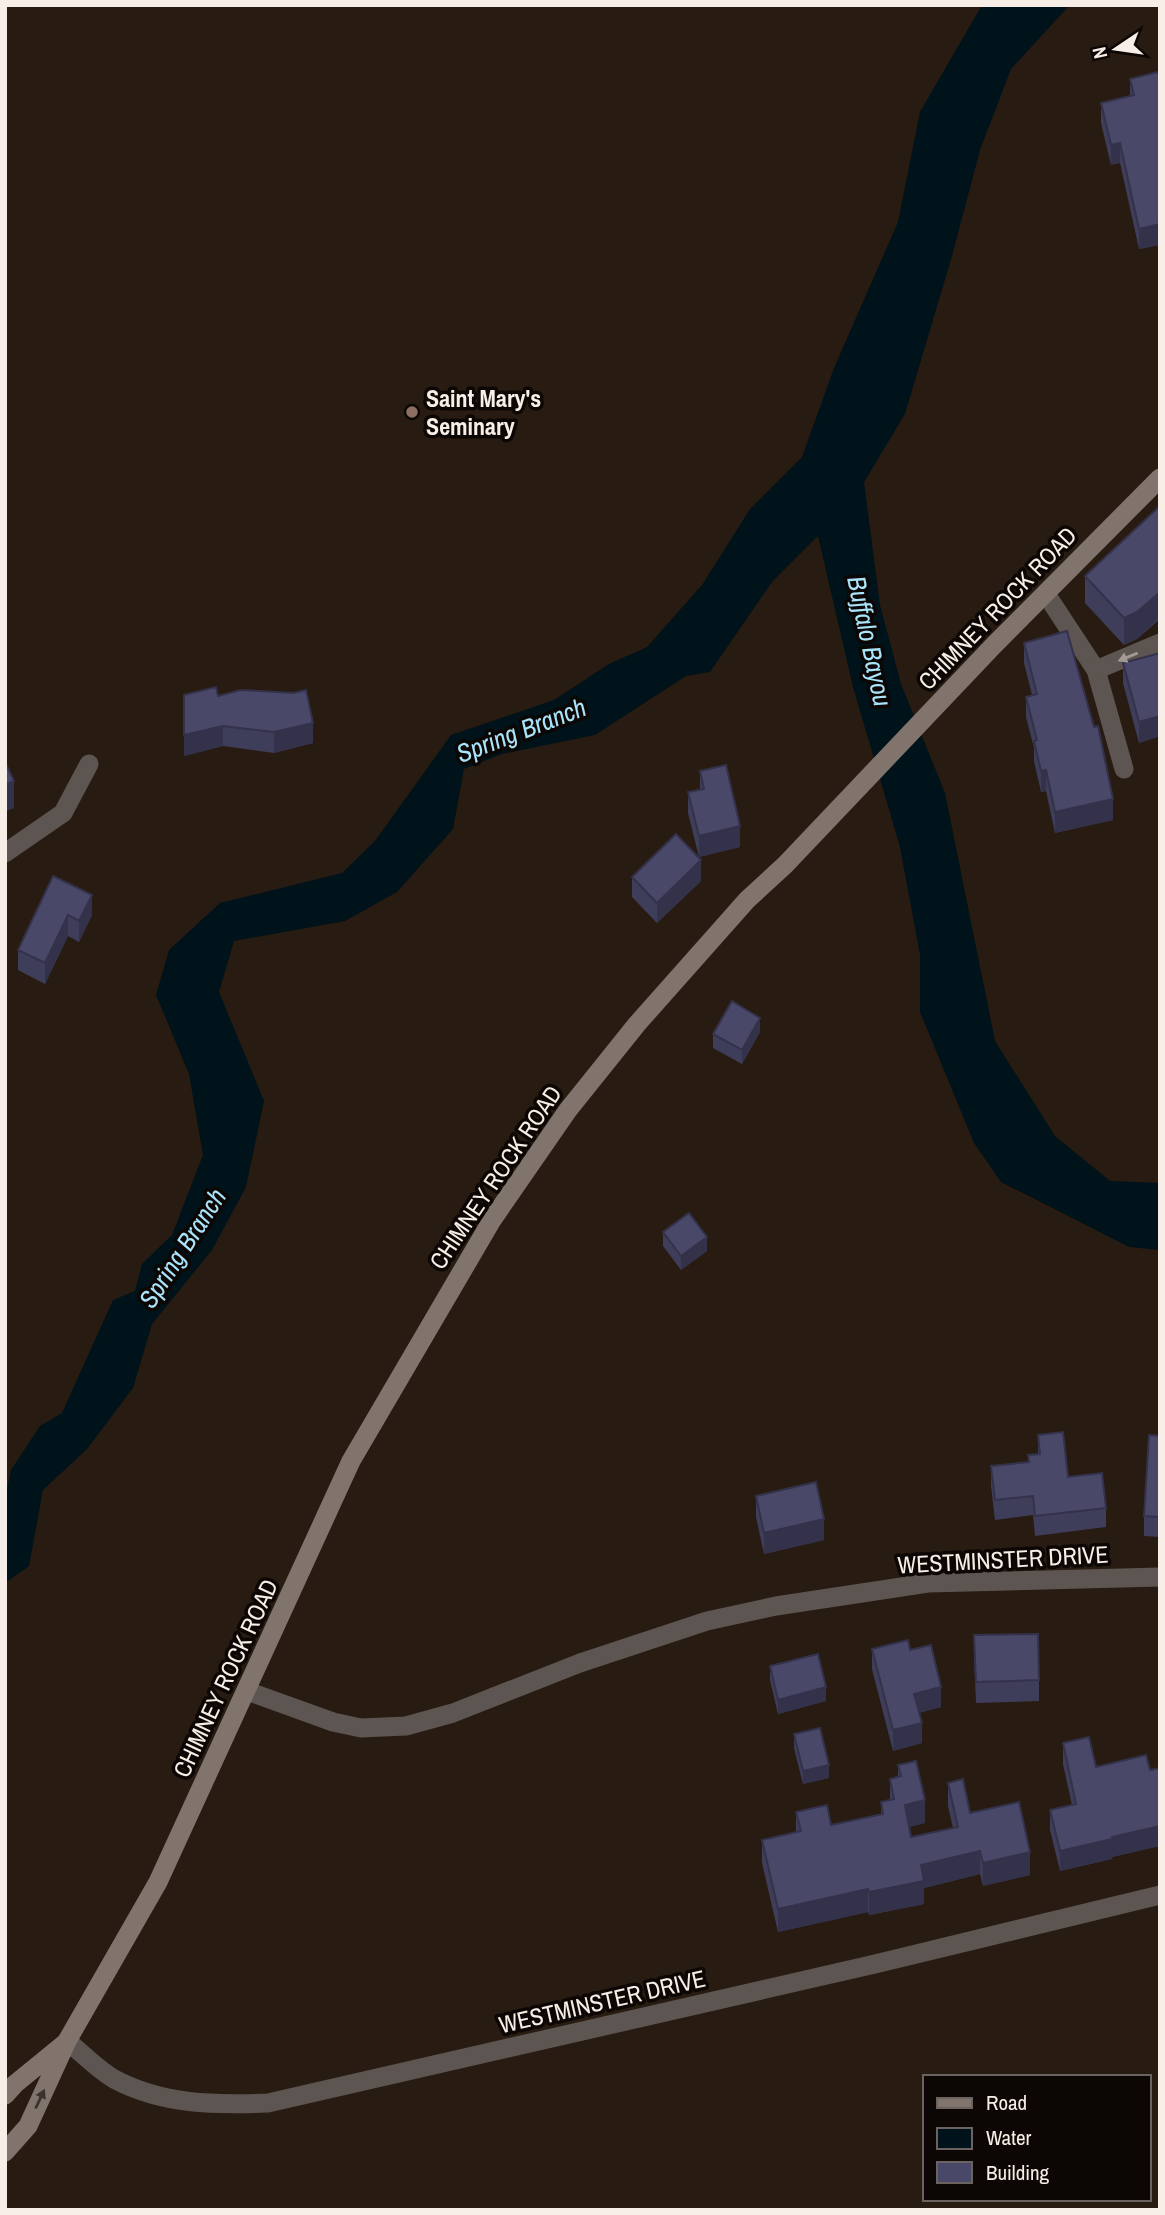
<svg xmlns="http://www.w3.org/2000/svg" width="1165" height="2215" font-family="'Archivo Narrow',sans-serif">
	<rect width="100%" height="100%" fill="#281b11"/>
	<!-- water -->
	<polygon fill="#00121a" points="982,5 1070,5 1011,69 980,150 952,256 905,414 864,482 880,605 901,684 945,793 995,1041 1055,1136 1110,1181 1160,1183 1160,1250 1129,1247 1001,1182 974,1143 920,1012 920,955 900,847 853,687 818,536 772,582 710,672 686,676 595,735 502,754 464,769 453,829 397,892 345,921 234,941 219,992 264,1101 246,1187 212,1250 152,1324 133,1388 87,1449 43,1490 29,1566 5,1583 5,1499 11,1470 40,1426 62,1413 113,1300 135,1291 142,1264 172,1235 203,1155 189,1074 156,995 169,950 220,903 342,873 375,841 451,735 554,700 609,664 647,647 702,585 750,509 802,457 834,368 898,222 920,112"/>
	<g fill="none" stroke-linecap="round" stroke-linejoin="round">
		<!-- minor -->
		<g stroke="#5d5551" stroke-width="19">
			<polyline points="1046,594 1096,670 1124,769"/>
			<polyline points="1096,670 1160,643"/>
			<polyline points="5,853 63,813 89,764"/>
			<polyline points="247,1691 333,1722 361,1728 406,1726 453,1713 580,1663 707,1621 776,1606 928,1583 1160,1577"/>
			<path d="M67,2041C82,2053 97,2069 114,2079C163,2105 214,2105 268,2103L875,1964L1160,1895"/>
		</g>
		<!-- secondary -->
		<g stroke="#80746d" stroke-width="19">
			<polyline points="5,2095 15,2084 64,2044"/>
			<polyline points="5,2152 28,2126 67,2041 158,1882 351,1461 492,1220 568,1110 637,1024 747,900 785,865 994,645 1160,478"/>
		</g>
	</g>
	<!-- wall -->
	<g fill="#3f3e5a">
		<polygon points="1160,78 1160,245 1139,249 1120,163 1111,165 1101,123 1101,103 1130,96 1130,79"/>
		<polygon points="1160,506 1160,619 1137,639 1124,645 1085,603 1085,576"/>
		<polygon points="1024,643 1113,820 1055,833 1046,791 1041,792 1034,761 1034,748 1026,717 1026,697 1032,695 1024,663"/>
		<polygon points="1160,653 1160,736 1139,743 1123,683 1123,663"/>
		<polygon points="218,696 313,743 274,753 223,746 184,756"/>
		<polygon points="700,771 740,847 699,857 688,813 688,792 700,790"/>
		<polygon points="53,876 92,915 79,942 68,936 45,984 18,970 18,950"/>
		<polygon points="632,877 701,881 657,923 632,897"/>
		<polygon points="760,1032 742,1064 713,1048 713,1034"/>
		<polygon points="663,1232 707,1251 681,1270 663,1246"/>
		<polygon points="1038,1435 1068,1477 1106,1508 1106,1527 1035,1536 1033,1515 995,1520 991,1486 991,1466 1028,1462 1028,1455 1038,1454"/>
		<polygon points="1160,1436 1160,1537 1144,1536 1144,1516"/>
		<polygon points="756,1496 824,1540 764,1554 756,1517"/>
		<polygon points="872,1649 910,1650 941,1707 919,1713 922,1743 893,1751 872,1669"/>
		<polygon points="974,1656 1039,1680 1039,1701 976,1703"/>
		<polygon points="770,1666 826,1701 778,1714 770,1680"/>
		<polygon points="794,1734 829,1778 803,1784 794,1748"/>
		<polygon points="1063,1743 1096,1767 1150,1770 1160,1768 1160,1846 1112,1857 1112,1859 1060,1871 1050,1830 1050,1810 1072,1805 1063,1764"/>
		<polygon points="898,1765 925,1823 909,1827 911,1837 953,1828 948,1806 948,1783 970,1813 1030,1875 983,1886 980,1874 924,1888 924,1904 869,1915 868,1912 778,1932 762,1863 762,1840 796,1832 796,1812 831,1825 881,1814 881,1802 890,1800 890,1779 898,1777"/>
	</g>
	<!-- shaded-wall -->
	<g fill="#33324a">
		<polygon points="1120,143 1120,163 1111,165 1111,145"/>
		<polygon points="1160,224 1160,245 1139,249 1139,229"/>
		<polygon points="1159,591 1159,618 1137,639 1124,645 1124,618"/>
		<polygon points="1160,716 1160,736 1139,743 1139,722"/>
		<polygon points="313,723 313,743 274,753 274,732"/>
		<polygon points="223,726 223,746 184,756 184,735"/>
		<polygon points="1046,770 1046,791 1041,792 1041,771"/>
		<polygon points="14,781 14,808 5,812 5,785"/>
		<polygon points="1113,799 1113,820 1055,833 1055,812"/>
		<polygon points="740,826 740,847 699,857 699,836"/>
		<polygon points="701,860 701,881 657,923 657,903"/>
		<polygon points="92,895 92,915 79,942 79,921"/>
		<polygon points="68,915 68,936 45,984 45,963"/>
		<polygon points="760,1018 760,1032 742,1064 742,1050"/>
		<polygon points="707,1237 707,1251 681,1270 681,1256"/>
		<polygon points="824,1519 824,1540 764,1554 764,1533"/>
		<polygon points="826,1687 826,1701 778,1714 778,1700"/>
		<polygon points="941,1687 941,1707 914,1714 914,1694"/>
		<polygon points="922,1723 922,1743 893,1751 893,1730"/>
		<polygon points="829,1765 829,1778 803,1784 803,1771"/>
		<polygon points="925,1800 925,1823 905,1828 905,1805"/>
		<polygon points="1160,1826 1160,1846 1112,1857 1112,1859 1060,1871 1060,1851 1112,1837"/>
		<polygon points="980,1851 980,1874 924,1888 924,1904 869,1915 869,1892 921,1865"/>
		<polygon points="1030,1852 1030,1875 983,1886 983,1863"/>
		<polygon points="868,1889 868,1912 778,1932 778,1909"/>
	</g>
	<!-- building -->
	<g fill="#494869" stroke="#33324a" stroke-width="2">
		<polygon points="1158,72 1160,78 1160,224 1139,229 1120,143 1111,145 1101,103 1134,95 1130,79"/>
		<polygon points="1160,506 1160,592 1137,612 1124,618 1085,576"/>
		<polygon points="1067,631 1094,727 1098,726 1113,799 1055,812 1046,770 1041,771 1034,741 1037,740 1026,697 1037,694 1024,643"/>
		<polygon points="1160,653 1160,716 1139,722 1123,663"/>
		<polygon points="216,687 218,696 241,690 294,693 306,690 313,723 274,732 223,726 184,735 184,695"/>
		<polygon points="5,762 14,781 5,785"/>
		<polygon points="726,765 740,826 699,836 688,792 704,789 700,771"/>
		<polygon points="676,834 701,860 657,903 632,877"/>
		<polygon points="53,876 92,895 79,921 68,915 45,963 18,950"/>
		<polygon points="732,1001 760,1018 742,1050 713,1034"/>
		<polygon points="689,1213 707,1237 681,1256 663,1232"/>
		<polygon points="1063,1432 1068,1477 1102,1473 1106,1508 1035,1516 1033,1496 995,1500 991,1466 1029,1462 1028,1455 1040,1454 1038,1435"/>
		<polygon points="1149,1435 1160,1436 1160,1517 1144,1516"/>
		<polygon points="816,1482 824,1519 764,1533 756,1496"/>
		<polygon points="1038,1634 1039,1680 976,1682 974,1635"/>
		<polygon points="908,1640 910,1650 931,1645 941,1687 914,1694 922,1723 893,1730 872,1649"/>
		<polygon points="818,1654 826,1687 778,1700 770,1666"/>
		<polygon points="820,1728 829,1765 803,1771 794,1734"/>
		<polygon points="1089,1737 1096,1767 1146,1755 1150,1770 1160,1768 1160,1826 1112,1837 1112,1839 1060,1851 1050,1810 1076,1804 1063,1743"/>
		<polygon points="916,1761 925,1800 905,1805 911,1837 958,1827 948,1783 963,1779 970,1813 1019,1802 1030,1852 983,1863 980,1851 921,1865 924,1881 869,1892 868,1889 778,1909 762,1840 801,1831 796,1812 827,1805 831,1825 883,1814 881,1802 894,1799 890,1779 901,1776 898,1765"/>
	</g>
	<!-- one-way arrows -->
	<defs><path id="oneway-solid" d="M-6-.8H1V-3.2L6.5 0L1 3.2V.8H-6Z" transform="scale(1.75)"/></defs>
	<use fill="#a39a95" href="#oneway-solid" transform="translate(1128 657) rotate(158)"/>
	<use fill="#3a332e" href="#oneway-solid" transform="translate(40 2099) rotate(-65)"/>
	<!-- markers -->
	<circle fill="#8d6e63" stroke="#0c0704" stroke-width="2.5" cx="412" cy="412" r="7"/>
	<g text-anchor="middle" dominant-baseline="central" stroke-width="7" stroke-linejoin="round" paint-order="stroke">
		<!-- poi labels -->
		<g font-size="24" font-weight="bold" fill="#f8eee8" stroke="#0c0704" text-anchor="start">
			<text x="426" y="398">Saint Mary's<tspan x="426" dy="28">Seminary</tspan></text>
		</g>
		<!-- street labels -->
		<g font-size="24" fill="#f8eee8" stroke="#0c0704">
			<text transform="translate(997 608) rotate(-46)">CHIMNEY ROCK ROAD</text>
			<text transform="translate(495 1177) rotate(-56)">CHIMNEY ROCK ROAD</text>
			<text transform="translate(1003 1559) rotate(-3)">WESTMINSTER DRIVE</text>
			<text transform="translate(225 1678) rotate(-65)">CHIMNEY ROCK ROAD</text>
			<text transform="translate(602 2001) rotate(-13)">WESTMINSTER DRIVE</text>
		</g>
		<!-- water labels -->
		<g font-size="26" font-style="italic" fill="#a9e4fb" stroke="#0c0704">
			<text transform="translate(870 641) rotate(78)">Buffalo Bayou</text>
			<text transform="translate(521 730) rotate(-21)">Spring Branch</text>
			<text transform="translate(182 1248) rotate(-57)">Spring Branch</text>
		</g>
	</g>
	<!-- border -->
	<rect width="1165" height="2215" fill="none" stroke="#f8eee8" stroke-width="14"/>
	<!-- legend -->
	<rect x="923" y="2075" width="228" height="126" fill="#0c0704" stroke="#6a635f" stroke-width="2"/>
	<rect x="937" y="2098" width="35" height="10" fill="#80746d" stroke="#6a635f" stroke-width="2"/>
	<text x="986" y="2110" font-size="21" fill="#f8eee8">Road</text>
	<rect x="937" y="2128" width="35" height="21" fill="#00121a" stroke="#6a635f" stroke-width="2"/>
	<text x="986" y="2145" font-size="21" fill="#f8eee8">Water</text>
	<rect x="937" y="2162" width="35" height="21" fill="#494869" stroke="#6a635f" stroke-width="2"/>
	<text x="986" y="2180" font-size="21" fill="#f8eee8">Building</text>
	<!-- north arrow -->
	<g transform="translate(1116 49) rotate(257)" stroke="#0c0704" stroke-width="5" paint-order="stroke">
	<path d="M0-5L12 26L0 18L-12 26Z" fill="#f8eee8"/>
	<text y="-10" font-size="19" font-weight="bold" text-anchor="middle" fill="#f8eee8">N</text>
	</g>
</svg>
